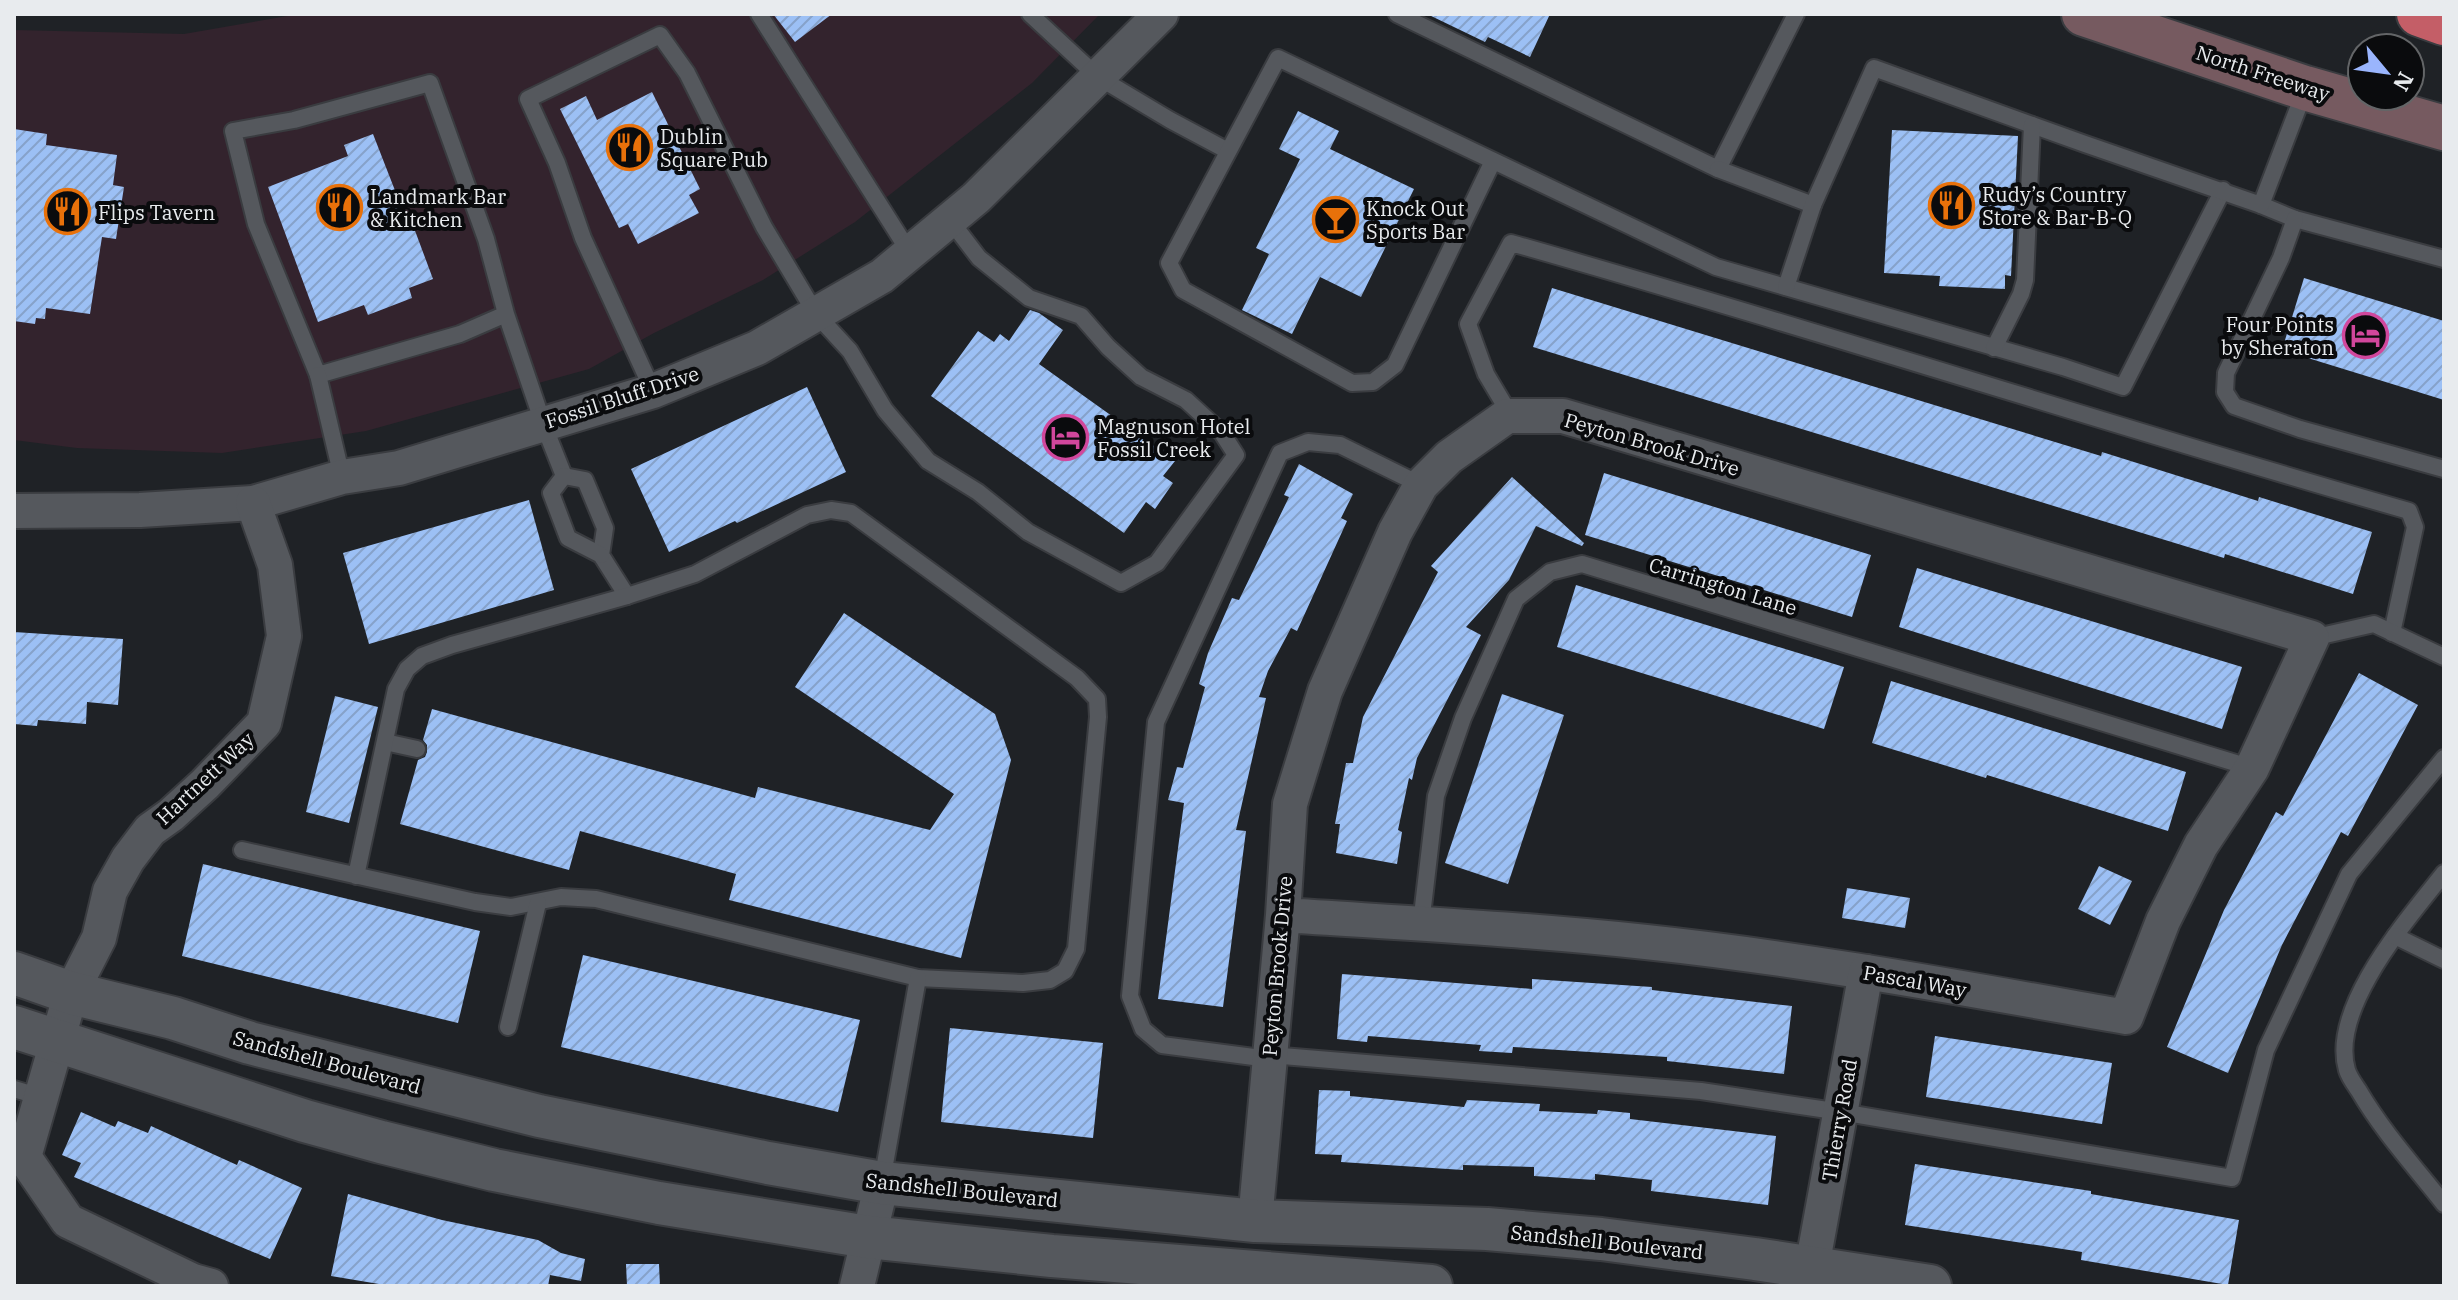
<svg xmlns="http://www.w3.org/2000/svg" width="2458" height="1300" font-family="'IBM Plex Serif',serif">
	<defs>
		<pattern id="building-hatch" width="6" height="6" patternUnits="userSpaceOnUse" patternTransform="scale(2)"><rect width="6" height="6" fill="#9cc0f5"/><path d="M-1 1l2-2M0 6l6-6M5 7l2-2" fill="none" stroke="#86a2ca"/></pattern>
	</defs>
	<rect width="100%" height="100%" fill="#1f2226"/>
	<!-- commercial -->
	<polygon fill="#33232d" points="299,14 1100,14 1032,83 855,222 763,280 654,333 589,369 366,431 222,453 77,448 14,440 14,30 184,34"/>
	<!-- building -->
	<g fill="url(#building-hatch)">
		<polygon points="773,14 832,14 795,42"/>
		<polygon points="1427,14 1550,14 1530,57 1488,37 1485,42"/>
		<polygon points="652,92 700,189 689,195 699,213 638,244 628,224 619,228 560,109 586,96 597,120"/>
		<polygon points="1298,111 1339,131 1330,149 1414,189 1361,297 1320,277 1292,334 1242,310 1269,254 1256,248 1300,159 1279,149"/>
		<polygon points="14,129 47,134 46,145 117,155 113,185 124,187 116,239 102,237 90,314 46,308 45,319 36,318 35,324 14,321"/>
		<polygon points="1892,130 2018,136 2011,276 2005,275 2005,289 1939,286 1940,276 1884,273"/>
		<polygon points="373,134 410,229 414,228 433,279 409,288 412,298 368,315 364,305 318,322 268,187 348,156 344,145"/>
		<polygon points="2304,278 2444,321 2444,400 2282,350"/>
		<polygon points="1552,288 2101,456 2102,452 2258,501 2259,497 2372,532 2353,594 2225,554 2224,558 1533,347"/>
		<polygon points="1030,310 1039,313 1063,330 1039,364 1175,461 1163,476 1173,483 1155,509 1146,502 1124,533 931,396 978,331 994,342 1000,334 1009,341"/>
		<polygon points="807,387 846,472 737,523 735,521 669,552 631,469"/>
		<polygon points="1299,464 1353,494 1341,518 1347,521 1297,631 1291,628 1268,671 1259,697 1266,698 1236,830 1246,831 1223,1007 1158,999 1184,803 1168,800 1177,767 1183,768 1205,687 1199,684 1208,653 1232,598 1239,600 1289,497 1284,495"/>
		<polygon points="1604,473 1871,555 1852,617 1585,535"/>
		<polygon points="1512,477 1584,543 1582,546 1536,526 1509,580 1466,627 1481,635 1417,758 1412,780 1409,778 1398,830 1402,832 1397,864 1336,853 1340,824 1335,824 1346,763 1353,763 1363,717 1438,572 1431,566"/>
		<polygon points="529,500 554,590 369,644 343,553"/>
		<polygon points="1917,568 2242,667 2222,729 1899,627"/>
		<polygon points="1576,585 1844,667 1824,729 1557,647"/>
		<polygon points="844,613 995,714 1011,760 961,958 729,900 736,874 580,831 569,870 400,824 418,760 425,757 427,752 427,745 423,740 432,709 755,798 758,787 930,830 954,794 795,687"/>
		<polygon points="14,632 123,639 118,705 87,702 86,724 38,720 37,726 14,724"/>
		<polygon points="2359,673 2418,705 2348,836 2341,832 2282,945 2228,1073 2167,1047 2224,910 2276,812 2283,816"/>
		<polygon points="1891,681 2186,772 2168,831 1987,775 1986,778 1872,743"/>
		<polygon points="1502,694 1564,715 1508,884 1445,863"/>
		<polygon points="335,696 378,707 349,823 306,812"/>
		<polygon points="203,864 480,931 458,1023 182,956"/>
		<polygon points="2099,866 2132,881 2110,925 2078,909"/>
		<polygon points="1847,888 1910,898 1905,928 1842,918"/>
		<polygon points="583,955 860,1020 838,1112 561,1047"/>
		<polygon points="1342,974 1532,989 1532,979 1652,987 1652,990 1792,1006 1784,1074 1667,1061 1667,1057 1513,1047 1512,1053 1479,1051 1481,1045 1368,1036 1367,1042 1337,1039"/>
		<polygon points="950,1028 1103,1043 1093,1138 941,1122"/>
		<polygon points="1935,1036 2112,1063 2102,1124 1926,1097"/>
		<polygon points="1319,1090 1350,1091 1350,1096 1464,1107 1467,1100 1540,1104 1539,1111 1597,1114 1598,1110 1630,1113 1630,1119 1776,1136 1768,1205 1651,1191 1652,1180 1595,1174 1595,1180 1534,1176 1534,1167 1463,1165 1463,1170 1341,1162 1342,1155 1315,1154"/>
		<polygon points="81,1112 115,1127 118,1121 148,1133 151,1126 237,1165 239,1160 302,1188 270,1259 74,1177 81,1163 62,1155"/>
		<polygon points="1915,1164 2091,1191 2091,1194 2239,1220 2228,1285 2081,1260 2082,1252 1905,1225"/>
		<polygon points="348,1194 442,1220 538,1240 561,1253 585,1259 581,1281 550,1275 548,1286 391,1286 331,1276"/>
		<polygon points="626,1264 659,1264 660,1286 627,1286"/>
	</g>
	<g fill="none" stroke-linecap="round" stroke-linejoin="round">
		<defs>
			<g id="service">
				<polyline points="759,14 910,253"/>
				<polyline points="1030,14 1098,77 1170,120 1228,151"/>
				<polyline points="1397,14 1718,169 1796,14"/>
				<polyline points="1493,161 1395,365 1373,382 1352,383 1183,290 1169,263 1278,58 1716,267 2063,367 2123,387 2223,190"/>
				<polyline points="1718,169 1813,205"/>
				<polyline points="2261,205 2295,219 2444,259"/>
				<polyline points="2295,219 2281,258 2226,373 2225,392 2234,406 2300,429 2444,469"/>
				<polyline points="1786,287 1813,205 1874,68 2085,144 2261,205 2305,90"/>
				<polyline points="506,314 460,334 318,375 256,224 233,131 294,120 430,83 486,239 506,314 543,423 564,476"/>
				<polyline points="1994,348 2021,294 2025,280 2032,125"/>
				<polyline points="318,375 342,477"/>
				<polyline points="653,391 583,238 557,163 528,99 660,35 687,73 764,227 816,314 850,351 885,410 928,461 978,492 1028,532 1121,583 1157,563 1236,455 1222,433 1186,400 1141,377 1108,347 1081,316 1029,298 979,258 950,220"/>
				<path d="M1511,416L1486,374L1468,324L1511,243C1812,328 2108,425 2409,511L2415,527L2392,633"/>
				<polyline points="564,476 585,480 605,528 601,555 627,596"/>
				<polyline points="564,476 551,493 568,538 601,555"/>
				<polyline points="2312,638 2374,624 2444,657"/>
				<polyline points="385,742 417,749"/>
				<polyline points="242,850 475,902 511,907 561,897 596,899 918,978 1023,983 1050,980 1065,971 1076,949 1098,717 1097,699 1077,678 851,513 831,510 807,515 695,574 627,596 452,645 422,656 407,669 396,689 356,876"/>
				<path d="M2444,873C2408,919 2329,1008 2347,1070C2349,1077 2355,1085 2359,1091C2383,1132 2415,1167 2444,1204"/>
				<polyline points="1421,924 1436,796 1463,718 1516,599 1550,572 1582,564 2252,768"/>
				<polyline points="2395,936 2444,960"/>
				<polyline points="508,1027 538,903"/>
				<polyline points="1270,1055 1701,1091 1841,1112 2232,1178 2266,1050 2349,874 2444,758"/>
				<polyline points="1269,1059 1162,1045 1143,1029 1130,996 1156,722 1280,453 1308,442 1340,445 1421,485"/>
				<polyline points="14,1089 41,1097"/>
				<polyline points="882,1181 918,978"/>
			</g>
			<g id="minor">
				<polyline points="14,511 140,510 253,503 342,477 399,468 653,391 757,348 882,276 976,198 1161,14"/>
				<path d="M1255,1221L1283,915L1290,804L1325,691L1395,532L1421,485L1449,457L1507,416H1563L2312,638L2252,768L2201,845L2163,921L2126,1017C1967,989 1807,959 1646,942C1525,929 1404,923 1283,915"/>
				<polyline points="211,1286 193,1281 68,1221 24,1157 71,993 99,938 110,891 128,859 150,830 171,815 205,784 264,723 284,636 275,565 253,503"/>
				<polyline points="857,1286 882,1183"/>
				<polyline points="1803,1286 1812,1267 1866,972"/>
			</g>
			<g id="tertiary">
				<polyline points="14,973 71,993 173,1018 250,1043 539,1116 768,1163 882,1183 1255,1221 1487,1229 1601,1239 1755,1259 1930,1286"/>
				<polyline points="14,1027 305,1121 381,1142 494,1170 659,1203 868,1237 1052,1256 1431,1286"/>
			</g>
			<polyline id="secondary" points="2084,14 2305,88 2444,128"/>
			<polyline id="motorway" points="2419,14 2444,23"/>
		</defs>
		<!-- service casing -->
		<use href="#service" stroke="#3a3c40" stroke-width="20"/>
		<!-- minor casing -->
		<use href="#minor" stroke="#3a3c40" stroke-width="38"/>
		<!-- tertiary casing -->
		<use href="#tertiary" stroke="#3a3c40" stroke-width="46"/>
		<!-- secondary casing -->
		<use href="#secondary" stroke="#3a3c40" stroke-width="48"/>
		<!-- motorway casing -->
		<use href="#motorway" stroke="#3a3c40" stroke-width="48"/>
		<!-- service -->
		<use href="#service" stroke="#55585d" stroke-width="16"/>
		<!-- minor -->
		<use href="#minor" stroke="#55585d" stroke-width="34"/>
		<!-- tertiary -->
		<use href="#tertiary" stroke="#55585d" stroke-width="42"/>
		<!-- secondary -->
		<use href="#secondary" stroke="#765a60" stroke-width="44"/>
		<!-- motorway -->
		<use href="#motorway" stroke="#c45e67" stroke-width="44"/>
	</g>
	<!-- icons -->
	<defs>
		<symbol id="restaurant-ring" viewBox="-11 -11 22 22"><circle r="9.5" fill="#0a0b0d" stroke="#e8710a" stroke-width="1.5"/><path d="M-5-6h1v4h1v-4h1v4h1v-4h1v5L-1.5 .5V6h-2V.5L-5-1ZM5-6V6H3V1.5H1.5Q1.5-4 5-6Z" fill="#e8710a"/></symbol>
		<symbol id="bar-ring" viewBox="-11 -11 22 22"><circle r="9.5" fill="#0a0b0d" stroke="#e8710a" stroke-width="1.5"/><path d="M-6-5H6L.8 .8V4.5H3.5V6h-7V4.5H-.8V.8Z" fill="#e8710a"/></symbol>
		<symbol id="hotel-ring" viewBox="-11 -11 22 22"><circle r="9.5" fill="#0a0b0d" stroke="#d1479c" stroke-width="1.5"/><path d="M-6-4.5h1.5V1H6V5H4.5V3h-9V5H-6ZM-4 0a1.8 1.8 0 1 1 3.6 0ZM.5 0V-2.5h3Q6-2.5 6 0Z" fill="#d1479c"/></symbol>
	</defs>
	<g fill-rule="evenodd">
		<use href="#restaurant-ring" x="604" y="122" width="51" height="51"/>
		<use href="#restaurant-ring" x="1926" y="180" width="51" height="51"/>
		<use href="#restaurant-ring" x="314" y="182" width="51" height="51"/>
		<use href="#restaurant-ring" x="42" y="186" width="51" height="51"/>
		<use href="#bar-ring" x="1310" y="194" width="51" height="51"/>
		<use href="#hotel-ring" x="2340" y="310" width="51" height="51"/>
		<use href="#hotel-ring" x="1040" y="412" width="51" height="51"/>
	</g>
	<g text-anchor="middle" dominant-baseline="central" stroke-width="8" stroke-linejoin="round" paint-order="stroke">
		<!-- street labels -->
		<g font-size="20" fill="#e8ebee" stroke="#0a0b0d">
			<text transform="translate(2263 73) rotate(18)">North Freeway</text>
			<text transform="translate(622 397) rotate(-18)">Fossil Bluff Drive</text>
			<text transform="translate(1652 444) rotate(16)">Peyton Brook Drive</text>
			<text transform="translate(1723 586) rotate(17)">Carrington Lane</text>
			<text transform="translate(205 778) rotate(-43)">Hartnett Way</text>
			<text transform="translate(1277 966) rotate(-85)">Peyton Brook Drive</text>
			<text transform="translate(1915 981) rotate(10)">Pascal Way</text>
			<text transform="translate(327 1062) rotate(15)">Sandshell Boulevard</text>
			<text transform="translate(1839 1120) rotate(-80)">Thierry Road</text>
			<text transform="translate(962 1190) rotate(6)">Sandshell Boulevard</text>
			<text transform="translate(1607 1242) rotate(6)">Sandshell Boulevard</text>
		</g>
		<!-- poi labels -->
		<g font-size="20" fill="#e8ebee" stroke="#0a0b0d" text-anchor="start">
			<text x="660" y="136">Dublin<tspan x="660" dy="23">Square Pub</tspan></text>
			<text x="1982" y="194">Rudy’s Country<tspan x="1982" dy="23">Store &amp; Bar-B-Q</tspan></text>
			<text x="370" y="196">Landmark Bar<tspan x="370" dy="23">&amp; Kitchen</tspan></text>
			<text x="1366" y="208">Knock Out<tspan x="1366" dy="23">Sports Bar</tspan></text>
			<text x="98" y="212">Flips Tavern</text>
			<text x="2334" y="324" text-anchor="end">Four Points<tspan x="2334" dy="23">by Sheraton</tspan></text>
			<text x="1097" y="426">Magnuson Hotel<tspan x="1097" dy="23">Fossil Creek</tspan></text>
		</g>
	</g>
	<!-- border -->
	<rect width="2458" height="1300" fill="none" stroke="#e8ebee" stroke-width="32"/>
	<!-- north arrow -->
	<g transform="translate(2386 72) rotate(119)"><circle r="38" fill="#0a0b0d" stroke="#636567" stroke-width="2"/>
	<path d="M0-6L14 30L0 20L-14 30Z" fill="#9ab5fd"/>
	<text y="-12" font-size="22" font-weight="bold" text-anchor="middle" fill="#e8ebee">N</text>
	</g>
</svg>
